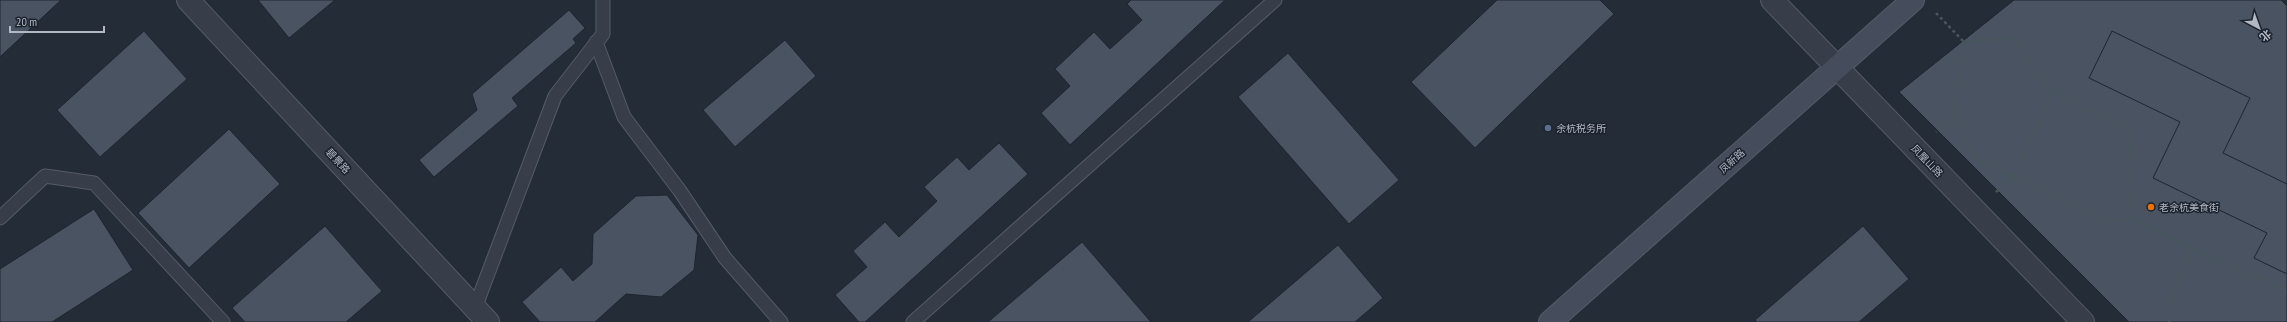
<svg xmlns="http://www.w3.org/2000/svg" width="2287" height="322" font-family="'PT Sans Narrow','Noto Sans SC',sans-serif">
	<rect width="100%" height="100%" fill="#242c38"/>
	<!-- building -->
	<g fill="#4a5362" stroke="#1e2530">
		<polygon points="0,0 61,0 0,57"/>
		<polygon points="258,0 335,0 289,38"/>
		<polygon points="1131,0 1225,0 1070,145 1041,113 1070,86 1055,69 1094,32 1110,49 1142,20 1127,4"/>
		<polygon points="1497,0 1600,0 1614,14 1475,148 1411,82"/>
		<polygon points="2014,0 2281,0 2287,6 2287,322 2129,322 1899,92"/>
		<polygon points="569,10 585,28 573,39 576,43 512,98 518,106 434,177 419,160 477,110 472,94"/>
		<polygon points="144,31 187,79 100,157 57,110"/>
		<polygon points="2112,31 2250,98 2223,153 2287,184 2287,274 2254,258 2267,233 2153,178 2180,122 2089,78"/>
		<polygon points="785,40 816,76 735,147 703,110"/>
		<polygon points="1288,53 1399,180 1349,224 1238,97"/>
		<polygon points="229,129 280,184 189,268 138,213"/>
		<polygon points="999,143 1028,174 865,322 859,322 835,295 867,267 853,251 885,222 899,237 937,201 924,187 957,157 969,170"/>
		<polygon points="667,195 698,235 694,270 661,297 626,294 595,322 540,322 522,302 561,267 573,281 592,264 593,234 636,196"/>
		<polygon points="94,209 133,270 52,322 0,322 0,269"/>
		<polygon points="325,226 382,291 346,322 245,322 232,308"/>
		<polygon points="1863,226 1909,279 1859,322 1757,322 1755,320"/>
		<polygon points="1082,242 1151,322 988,322"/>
		<polygon points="1338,245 1383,298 1355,322 1248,322"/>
	</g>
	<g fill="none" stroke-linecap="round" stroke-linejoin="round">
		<defs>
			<g id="service">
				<polyline points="596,42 624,117 680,191 725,258 781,322"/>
				<polyline points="0,218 45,176 94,183 223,322"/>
				<polyline points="475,308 555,96 603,34 603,0"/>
				<polyline points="913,322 1275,0"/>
			</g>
			<g id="tertiary">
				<polyline points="188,0 488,322"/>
				<polyline points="1772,0 2083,322"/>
			</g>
			<polyline id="secondary" points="1550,322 1913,0"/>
		</defs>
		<!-- service casing -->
		<use href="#service" stroke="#555c67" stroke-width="15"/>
		<!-- tertiary casing -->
		<use href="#tertiary" stroke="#555c67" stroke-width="24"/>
		<!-- secondary casing -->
		<use href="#secondary" stroke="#555c67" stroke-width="24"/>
		<!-- path -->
		<g stroke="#47585b" stroke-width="2.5" stroke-dasharray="3 3" stroke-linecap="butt">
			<polyline points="1936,13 1964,42 1953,116 1936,132"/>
			<polyline points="1964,42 2013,38 2053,93 2129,130 2132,219"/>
			<polyline points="1953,116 1976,158 2103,222 2132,219 2287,291"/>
			<polyline points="1996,192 2013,177 2053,93"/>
			<polyline points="2169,322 2176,284 2192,247"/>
		</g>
		<!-- service -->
		<use href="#service" stroke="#373e49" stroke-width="13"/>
		<!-- tertiary -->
		<use href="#tertiary" stroke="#373e49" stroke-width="22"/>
		<!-- secondary -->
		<use href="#secondary" stroke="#454d5c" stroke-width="22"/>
	</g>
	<!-- markers -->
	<circle fill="#5c6f8a" stroke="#1c232e" stroke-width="1.5" cx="1548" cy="128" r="4"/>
	<circle fill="#e8710a" stroke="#1c232e" stroke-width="1.5" cx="2151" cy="207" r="4"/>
	<g text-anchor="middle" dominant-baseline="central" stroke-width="3" stroke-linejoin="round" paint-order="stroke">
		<!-- poi labels -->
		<g font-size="10" fill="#b2b9c5" stroke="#1c232e" text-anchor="start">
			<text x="1556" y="128">余杭税务所</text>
			<text x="2159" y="207">老余杭美食街</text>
		</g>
		<!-- street labels -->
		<g font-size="10" fill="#b2b9c5" stroke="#1c232e">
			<text transform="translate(338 161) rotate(47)">碧景路</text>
			<text transform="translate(1732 161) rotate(-42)">凤新路</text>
			<text transform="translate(1927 161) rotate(46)">凤凰山路</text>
		</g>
	</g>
	<!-- north arrow -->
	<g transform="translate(2259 28) rotate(139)" stroke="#1c232e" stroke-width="3" paint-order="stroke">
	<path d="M0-3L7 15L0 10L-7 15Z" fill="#b2b9c5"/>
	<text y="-6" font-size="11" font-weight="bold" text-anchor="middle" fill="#b2b9c5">北</text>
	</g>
	<!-- scale -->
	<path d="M10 26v6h94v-6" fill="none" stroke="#b2b9c5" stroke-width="2"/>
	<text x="16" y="26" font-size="12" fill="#b2b9c5" stroke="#1c232e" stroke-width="3" paint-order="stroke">20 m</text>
</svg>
